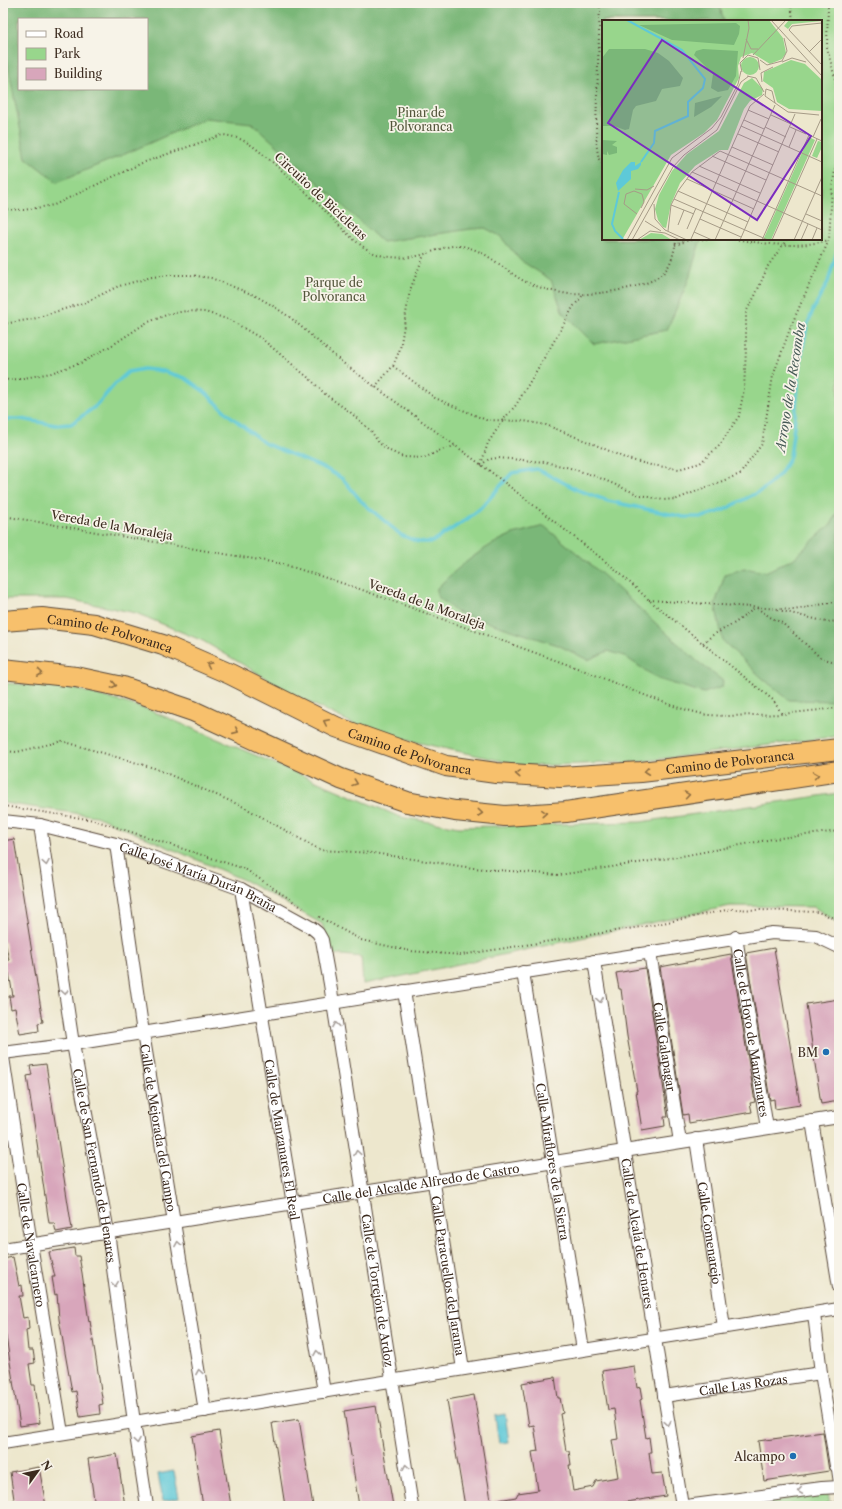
<svg xmlns="http://www.w3.org/2000/svg" width="842" height="1509" font-family="'Libre Caslon Text',serif">
	<rect width="100%" height="100%" fill="#f7f3e8"/>
	<filter id="ink" filterUnits="userSpaceOnUse"><feTurbulence type="fractalNoise" baseFrequency=".025" numOctaves="2"/><feDisplacementMap in="SourceGraphic" scale="8" xChannelSelector="R" yChannelSelector="G"/><feConvolveMatrix kernelMatrix="1 2 1 2 8 2 1 2 1" color-interpolation-filters="sRGB"/></filter>
	<filter id="wash" filterUnits="userSpaceOnUse"><feTurbulence type="fractalNoise" baseFrequency=".012" numOctaves="4" result="noise"/><feDisplacementMap in="SourceGraphic" scale="16" xChannelSelector="R" yChannelSelector="G"/><feGaussianBlur stdDeviation="0.9" result="paint"/><feColorMatrix in="noise" values="0 0 0 0 0 0 0 0 0 0 0 0 0 0 0 0 0 1.4 0 .05"/><feComposite in="paint" operator="in"/></filter>
	<g filter="url(#wash)">
		<rect width="100%" height="100%" fill="#ede7cd"/>
		<!-- green -->
		<g fill="#98d68c" stroke="#6a8055" fill-rule="evenodd">
			<path d="M3,3H839V736L637,762L525,766L370,732L296,696L203,641L136,613L67,599H3ZM19,19H147V89H19ZM603,21H821V239H603Z"/>
			<polygon points="3,683 72,688 147,709 400,817 459,827 641,822 839,793 839,924 814,907 730,906 394,978 363,984 361,957 333,954 322,924 246,881 96,816 3,803"/>
			<polygon points="828,1492 830,1506 742,1506"/>
		</g>
		<!-- forest -->
		<g fill="#7ab778" stroke="#5a704b" fill-rule="evenodd">
			<path d="M3,3H719L724,21H603V239H701L688,281L667,330L594,344L563,313L551,280L520,260L500,236L485,228L471,229L382,242L304,170L252,123L206,118L125,154L57,182L26,158L7,61L3,56ZM19,19H147V89H19Z"/>
			<polygon points="839,508 839,701 789,700 761,677 723,641 715,604 725,575 744,568 765,572 793,559 832,523"/>
			<path d="M544,526L602,574L698,662L723,681L722,687L704,693L658,679L624,656L608,651L588,660L558,645L456,612L437,596V588C459,566 484,546 513,534C523,531 534,529 544,526Z"/>
		</g>
		<!-- water -->
		<g fill="#5ec9d8" stroke="#4c7a7b">
			<polygon points="505,1414 509,1442 499,1443 495,1416"/>
			<polygon points="174,1471 179,1498 163,1501 158,1474"/>
		</g>
		<g fill="none" stroke-linecap="round" stroke-linejoin="round">
			<!-- stream -->
			<polyline stroke="#5ec9d8" stroke-width="3.5" points="3,419 21,419 56,425 71,424 96,406 115,384 128,372 144,369 162,371 185,378 205,392 229,415 264,443 326,469 343,479 362,502 401,535 418,542 432,542 467,519 481,508 512,473 537,469 578,490 608,501 684,517 703,517 724,510 764,489 780,474 790,457 794,426 801,357 807,326 813,310 828,282 839,245"/>
		</g>
		<g id="blocks">
			<!-- building -->
			<g fill="#d8a6bb">
				<polygon points="14,839 43,1022 38,1023 39,1031 20,1034 15,1008 11,1009 9,996 13,996 9,973 6,974 4,961 9,960 5,942 3,942 3,841"/>
				<polygon points="774,948 800,1105 775,1109 774,1099 770,1100 746,953"/>
				<polygon points="731,954 755,1102 750,1103 752,1112 689,1123 688,1114 683,1115 660,967"/>
				<polygon points="645,968 668,1117 664,1117 665,1126 642,1130 636,1091 637,1091 627,1036 621,989 619,989 616,973"/>
				<polygon points="839,999 839,1101 821,1104 806,1004"/>
				<polygon points="46,1064 72,1229 56,1232 54,1223 49,1223 27,1076 32,1075 30,1066"/>
				<polygon points="74,1248 75,1256 79,1256 82,1273 89,1322 90,1321 103,1404 99,1405 100,1414 80,1417 76,1391 72,1392 59,1319 57,1294 55,1295 52,1277 55,1277 49,1252"/>
				<polygon points="13,1257 19,1286 22,1285 23,1296 19,1296 23,1318 28,1317 29,1329 26,1330 28,1350 33,1350 35,1363 29,1364 32,1385 35,1385 40,1423 20,1426 3,1317 3,1259"/>
				<polygon points="634,1366 637,1388 640,1387 642,1399 640,1400 646,1438 649,1437 651,1452 649,1452 652,1474 662,1473 666,1496 600,1506 493,1506 493,1501 516,1497 518,1493 538,1490 532,1452 538,1451 534,1425 529,1426 522,1383 555,1377 558,1398 560,1398 563,1413 560,1414 566,1451 569,1451 571,1465 569,1465 573,1491 593,1487 596,1481 618,1477 612,1440 618,1439 614,1409 608,1410 602,1371"/>
				<polygon points="474,1395 492,1506 465,1506 447,1400"/>
				<polygon points="376,1406 393,1506 359,1506 344,1411"/>
				<polygon points="299,1419 313,1506 285,1506 272,1423"/>
				<polygon points="219,1431 231,1506 203,1506 192,1436"/>
				<polygon points="823,1432 829,1471 764,1481 758,1441"/>
				<polygon points="117,1454 125,1506 95,1506 88,1459"/>
				<polygon points="39,1467 46,1506 15,1506 10,1472"/>
			</g>
		</g>
	</g>
	<g filter="url(#ink)">
		<use href="#blocks" fill-opacity="0" stroke="#564638" stroke-width="1"/>
		<g fill="none" stroke-linecap="round" stroke-linejoin="round">
			<defs>
				<polyline id="pedestrian" points="836,1466 839,1486"/>
				<g id="minor">
					<path id="s1" d="M3,821L40,825L116,844L241,889L312,928L318,933L322,940L330,984L412,1506"/>
					<path id="s2" d="M40,825L73,1044L108,1232L134,1422L147,1506"/>
					<path id="s3" d="M116,844L143,1033L205,1411"/>
					<path id="s4" d="M241,889L324,1392"/>
					<path id="s5" d="M736,937L767,1128"/>
					<path id="s6" d="M650,952L680,1142"/>
					<path id="s7" d="M594,961L682,1506"/>
					<path id="s8" d="M523,972L583,1350"/>
					<path id="s9" d="M404,991L463,1369"/>
					<polyline points="3,1053 73,1044 772,933 816,936 839,947"/>
					<path id="s10" d="M3,1057L31,1244L62,1433"/>
					<polyline points="812,1121 839,1287"/>
					<path id="s11" d="M696,1139L724,1327"/>
					<path id="s12" d="M3,1249L839,1117"/>
					<polyline points="814,1314 821,1373 836,1466"/>
					<path id="s13" d="M664,1396L821,1373"/>
					<polyline points="3,1443 839,1309"/>
					<polyline points="686,1506 822,1488 839,1487"/>
				</g>
				<g id="trunk">
					<path id="s14" d="M3,621L42,618L94,624L163,645L230,674L336,727L446,766L496,773L560,777L641,772L839,749"/>
					<polyline points="3,669 76,677 123,687 193,711 341,779 407,802 455,811 505,816 566,812 839,771"/>
				</g>
			</defs>
			<!-- pedestrian casing -->
			<use href="#pedestrian" stroke="#564638" stroke-width="11"/>
			<!-- minor casing -->
			<use href="#minor" stroke="#564638" stroke-width="14"/>
			<!-- trunk casing -->
			<use href="#trunk" stroke="#564638" stroke-width="22"/>
			<!-- path -->
			<g stroke="#564638" stroke-width="2" stroke-dasharray="1 3" stroke-linecap="butt">
				<polyline points="600,3 596,128 597,149 599,159 603,165"/>
				<polyline points="791,3 793,21"/>
				<polyline points="828,3 827,47 839,95"/>
				<path d="M3,209L24,210L54,205L142,163L222,135C245,137 254,147 271,161C287,175 303,189 318,204C335,220 351,241 372,252C386,259 410,259 425,254C439,250 451,243 466,247C489,252 506,272 526,282C540,288 554,292 569,294C590,296 647,289 662,274C673,264 673,252 677,239"/>
				<path d="M734,239C768,244 795,249 829,240"/>
				<polyline points="675,245 689,240 707,239"/>
				<polyline points="3,324 33,319 86,302 119,286 134,282 152,277 170,275 190,275 211,278 254,295 270,304 291,318 343,363 491,472 615,569 649,600 773,700 782,714"/>
				<polyline points="393,366 435,398 486,420 524,421 546,425 596,445 627,459 651,465 679,469 700,463 719,446 739,416 744,389 746,350 746,312 755,296 768,266 787,239"/>
				<polyline points="3,380 19,379 51,373 83,362 114,344 146,323 169,314 186,311 205,312 230,320 262,339 311,380 326,395 350,412 371,431 379,443 390,451 403,457 424,458 441,450 455,446"/>
				<polyline points="375,387 393,366 400,349 410,290 424,255"/>
				<polyline points="481,464 488,443 503,420 516,405 559,333 573,307 584,294"/>
				<polyline points="481,465 489,459 498,458 545,462 570,468 595,476 637,494 663,500 677,499 740,474 762,444 773,376 791,326 829,240 832,188 839,147"/>
				<polyline points="3,516 283,564 354,587 588,672 631,690 679,708 707,715 728,716 782,714 839,708"/>
				<polyline points="649,600 794,610 839,601"/>
				<polyline points="757,608 770,617 782,623 821,658 839,663"/>
				<polyline points="778,610 827,622 839,621"/>
				<polyline points="703,643 713,635 735,623 755,608"/>
				<polyline points="3,751 17,752 62,741 154,768 244,807 320,850 373,853 473,868 559,875 677,857 772,839 839,831"/>
				<polyline points="3,806 94,820 245,869 303,908"/>
				<polyline points="319,917 361,940 410,951 461,955 653,925 731,909 818,912 839,920"/>
				<polyline points="804,1506 839,1501"/>
			</g>
			<!-- pedestrian -->
			<use href="#pedestrian" stroke="#fff" stroke-width="9"/>
			<!-- minor -->
			<use href="#minor" stroke="#fff" stroke-width="12"/>
			<!-- trunk -->
			<use href="#trunk" stroke="#f7c06c" stroke-width="20"/>
		</g>
		<!-- one-way arrows -->
		<defs><path id="oneway-chevron" d="M-2-3.5L2.5 0L-2 3.5" fill="none" stroke-width="1.6" stroke-linecap="round" stroke-linejoin="round"/></defs>
		<g stroke="#906e41">
			<use href="#oneway-chevron" transform="translate(209 665) rotate(-156)"/>
			<use href="#oneway-chevron" transform="translate(40 673) rotate(6)"/>
			<use href="#oneway-chevron" transform="translate(114 685) rotate(12)"/>
			<use href="#oneway-chevron" transform="translate(326 722) rotate(-154)"/>
			<use href="#oneway-chevron" transform="translate(236 731) rotate(24)"/>
			<use href="#oneway-chevron" transform="translate(647 771) rotate(173)"/>
			<use href="#oneway-chevron" transform="translate(518 774) rotate(-176)"/>
			<use href="#oneway-chevron" transform="translate(816 775) rotate(-9)"/>
			<use href="#oneway-chevron" transform="translate(355 783) rotate(20)"/>
			<use href="#oneway-chevron" transform="translate(687 795) rotate(-9)"/>
			<use href="#oneway-chevron" transform="translate(480 813) rotate(5)"/>
			<use href="#oneway-chevron" transform="translate(544 813) rotate(-4)"/>
		</g>
		<g stroke="#a79f9a">
			<use href="#oneway-chevron" transform="translate(46 863) rotate(81)"/>
			<use href="#oneway-chevron" transform="translate(65 992) rotate(81)"/>
			<use href="#oneway-chevron" transform="translate(600 1000) rotate(81)"/>
			<use href="#oneway-chevron" transform="translate(336 1025) rotate(-99)"/>
			<use href="#oneway-chevron" transform="translate(357 1153) rotate(-99)"/>
			<use href="#oneway-chevron" transform="translate(178 1244) rotate(-99)"/>
			<use href="#oneway-chevron" transform="translate(115 1284) rotate(82)"/>
			<use href="#oneway-chevron" transform="translate(317 1353) rotate(-99)"/>
			<use href="#oneway-chevron" transform="translate(199 1372) rotate(-99)"/>
			<use href="#oneway-chevron" transform="translate(668 1423) rotate(81)"/>
			<use href="#oneway-chevron" transform="translate(137 1441) rotate(81)"/>
			<use href="#oneway-chevron" transform="translate(406 1467) rotate(-99)"/>
			<use href="#oneway-chevron" transform="translate(800 1491) rotate(172)"/>
		</g>
	</g>
	<!-- markers -->
	<g fill="#1f6fb2" stroke="#f7f3e8" stroke-width="1.5">
		<circle cx="826" cy="1052" r="4"/>
		<circle cx="793" cy="1456" r="4"/>
	</g>
	<g text-anchor="middle" dominant-baseline="central" stroke-width="3.5" stroke-linejoin="round" paint-order="stroke">
		<!-- park labels -->
		<g font-size="12" fill="#52553a" stroke="#f7f3e8">
			<text x="421" y="112">Pinar de<tspan x="421" dy="14">Polvoranca</tspan></text>
			<text x="334" y="282">Parque de<tspan x="334" dy="14">Polvoranca</tspan></text>
		</g>
		<!-- street labels -->
		<g font-size="12" fill="#3b2a1e" stroke="#f7f3e8">
			<text transform="translate(321 196) rotate(43)">Circuito de Bicicletas</text>
			<text transform="translate(112 525) rotate(10)">Vereda de la Moraleja</text>
			<text transform="translate(427 604) rotate(20)">Vereda de la Moraleja</text>
			<text stroke="none"><textPath href="#s14" startOffset="109">Camino de Polvoranca</textPath></text>
			<text stroke="none"><textPath href="#s14" startOffset="433">Camino de Polvoranca</textPath></text>
			<text stroke="none"><textPath href="#s14" startOffset="757">Camino de Polvoranca</textPath></text>
			<text stroke="none"><textPath href="#s1" startOffset="204">Calle José María Durán Braña</textPath></text>
			<text stroke="none"><textPath href="#s5" startOffset="97">Calle de Hoyo de Manzanares</textPath></text>
			<text stroke="none"><textPath href="#s6" startOffset="96">Calle Galapagar</textPath></text>
			<text stroke="none"><textPath href="#s3" startOffset="287">Calle de Mejorada del Campo</textPath></text>
			<text stroke="none"><textPath href="#s4" startOffset="254">Calle de Manzanares El Real</textPath></text>
			<text stroke="none"><textPath href="#s8" startOffset="192">Calle Miraflores de la Sierra</textPath></text>
			<text stroke="none"><textPath href="#s2" startOffset="345">Calle de San Fernando de Henares</textPath></text>
			<text stroke="none"><textPath href="#s12" startOffset="423">Calle del Alcalde Alfredo de Castro</textPath></text>
			<text stroke="none"><textPath href="#s11" startOffset="95">Calle Comenarejo</textPath></text>
			<text stroke="none"><textPath href="#s7" startOffset="276">Calle de Alcalá de Henares</textPath></text>
			<text stroke="none"><textPath href="#s10" startOffset="190">Calle de Navalcarnero</textPath></text>
			<text stroke="none"><textPath href="#s9" startOffset="288">Calle Paracuellos del Jarama</textPath></text>
			<text stroke="none"><textPath href="#s1" startOffset="700">Calle de Torrejón de Ardoz</textPath></text>
			<text stroke="none"><textPath href="#s13" startOffset="80">Calle Las Rozas</textPath></text>
		</g>
		<!-- poi labels -->
		<g font-size="12" fill="#3b2a1e" stroke="#f7f3e8" text-anchor="end">
			<text x="818" y="1052">BM</text>
			<text x="785" y="1456">Alcampo</text>
		</g>
		<!-- water labels -->
		<g font-size="13" font-style="italic" fill="#465a56" stroke="#f7f3e8">
			<text transform="translate(790 387) rotate(-81)">Arroyo de la Recomba</text>
		</g>
	</g>
	<!-- overview -->
	<g transform="translate(602 20)">
		<rect width="220" height="220" fill="#ede7cd"/>
		<path d="M0,0H167L181,18L184,33L180,39L168,44L150,33L139,37L136,46L137,58L115,100L102,113L69,135L20,220H0ZM187,0H220V1L190,4L186,9L182,6ZM139 46a9 9 0 1 1 18 0a9 9 0 1 1-18 0ZM189,40L203,44L220,60V91L187,89L175,82L171,68L161,61L162,52ZM150,58L161,69L160,75L148,81L142,89L126,130H118L93,146L78,163L69,184L64,208L61,207L56,200L53,189L57,175L70,151L85,134L117,111L142,63ZM207,117L213,120L169,220H161ZM216,121L220,122V127L215,138L210,136ZM49,213L60,214L70,220H37Z" fill="#98d68c"/>
		<path d="M134,3L138,6L137,14L132,25L70,20L37,5ZM7,29H43L56,33L67,41L81,58L78,66L60,69L54,81L34,86L31,90L27,109L23,110L12,106H0V38ZM101,29L136,31L134,56L126,70L116,72L109,68L111,54L92,35L94,31ZM120,76L109,87L92,97L93,83ZM0,120L15,121L10,125L15,127V133L7,135L5,131V135L0,134Z" fill="#7ab778"/>
		<path d="M29,142H33V146L39,142V145L36,149L29,151V159L16,171L14,163L21,150Z" fill="#5ec9d8"/>
		<path fill="none" stroke="#5ec9d8" stroke-width="2" d="M25,0L80,30L103,59L101,68L86,82V96L53,111L52,123L39,142M17,172L10,204L13,211L21,219"/>
		<path fill="none" stroke="#a69b87" stroke-width="1" d="M169,0L220,56M220,3L190,6L187,10L220,45M144,19L149,29H156M207,32L220,19M151,35L184,0M141,38L147,8L146,0M158,40L165,45L180,41L185,31L182,18M180,42L190,38L204,42M140,52L138,43L146,35L156,38L158,50M145,56L154,58L162,72M160,62L159,53L171,47M173,83L170,71L164,69L163,76L186,92L217,95M146,90L167,99M169,95L189,104M142,100L162,109M139,106L220,142M163,107L184,117M188,107L204,114M136,114L177,132M211,117L219,99M130,127L171,145M187,127L194,110M110,136L164,160M97,146L158,173M90,152L220,210M85,159L152,189M33,169L45,170L52,166M76,171L146,202M72,179L166,220M52,184L53,199L63,210M69,185L92,194M35,194L22,184L24,174L32,171L40,174L42,182L39,188M204,194L220,201M98,199L139,217M43,201L59,211M76,205L82,190M85,209L94,188M63,210L85,220M66,211L69,185L76,171L90,152L118,131L220,176M92,212L110,220M63,213L78,220M89,219L148,86L162,74M25,220L70,138L110,108L119,97L136,64L139,51M30,220L71,147L82,135L115,110L139,62L147,56M35,220L48,211L63,213M113,220L173,85M138,220L193,94M160,220L207,115L220,121M170,220L215,119M192,220L220,157M199,220L206,204M210,220L215,208"/>
		<path fill="#7b2cbf" fill-opacity="0.15" stroke="#7b2cbf" stroke-width="2" d="M60,20L209,116L155,200L6,103Z"/>
		<rect width="220" height="220" fill="none" stroke="#3b2a1e" stroke-width="2"/>
	</g>
	<!-- margin -->
	<rect width="842" height="1509" fill="none" stroke="#f7f3e8" stroke-width="16"/>
	<!-- legend -->
	<rect x="18" y="18" width="130" height="72" fill="#f7f3e8" stroke="#aca397"/>
	<rect x="26" y="31" width="20" height="6" fill="#ffffff" stroke="#aca397"/>
	<text x="54" y="38" font-size="12" fill="#3b2a1e">Road</text>
	<rect x="26" y="48" width="20" height="12" fill="#98d68c" stroke="#aca397"/>
	<text x="54" y="58" font-size="12" fill="#3b2a1e">Park</text>
	<rect x="26" y="68" width="20" height="12" fill="#d8a6bb" stroke="#aca397"/>
	<text x="54" y="78" font-size="12" fill="#3b2a1e">Building</text>
	<!-- north arrow -->
	<g transform="translate(38 1471) rotate(57)" stroke="#f7f3e8" stroke-width="3" paint-order="stroke">
	<path d="M0-3L7 15L0 10L-7 15Z" fill="#3b2a1e"/>
	<text y="-6" font-size="11" font-weight="bold" text-anchor="middle" fill="#3b2a1e">N</text>
	</g>
</svg>
